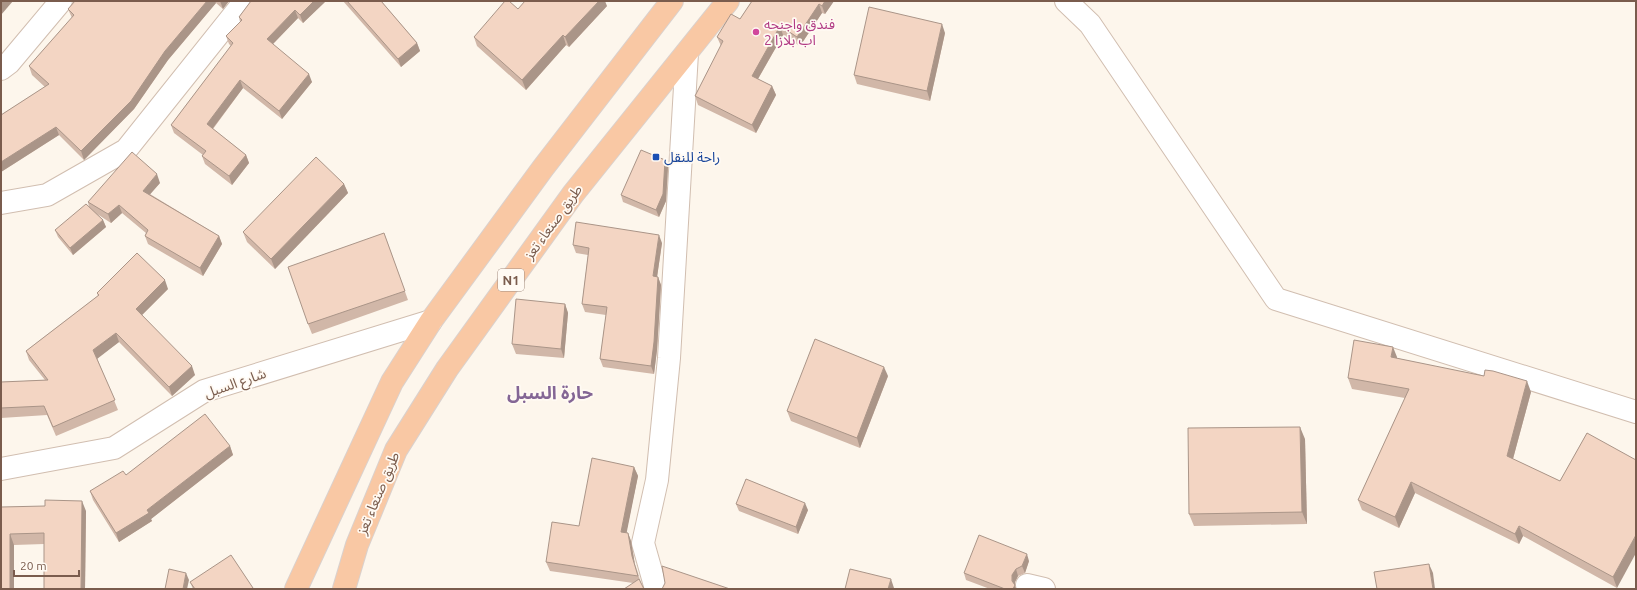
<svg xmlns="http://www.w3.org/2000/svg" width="1637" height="590" font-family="Ubuntu,'Noto Sans Arabic',sans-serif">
	<rect width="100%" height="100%" fill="#fdf6ec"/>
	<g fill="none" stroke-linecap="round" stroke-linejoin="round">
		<defs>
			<g id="minor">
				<polyline points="1066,1 1090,24 1276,299 1636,412"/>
				<polyline points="1,69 9,63 61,1"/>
				<polyline points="1,203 47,195 126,150 245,1"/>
				<polyline points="1,469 114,448 204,391 431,321"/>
				<polyline points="1027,585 1044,589"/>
				<polyline points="656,589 643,543 657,480 669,358 687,53"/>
			</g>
			<g id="trunk">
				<polyline points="296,589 392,382 431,321 543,168 672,1"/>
				<polyline points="344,589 357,545 396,450 447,369 573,194 728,1"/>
			</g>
		</defs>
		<!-- minor casing -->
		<use href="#minor" stroke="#d1beb0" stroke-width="24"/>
		<!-- trunk casing -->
		<use href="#trunk" stroke="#dad1cd" stroke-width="24"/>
		<!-- minor -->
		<use href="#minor" stroke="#fff" stroke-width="22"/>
		<!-- trunk -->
		<use href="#trunk" stroke="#f9c8a4" stroke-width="22"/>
	</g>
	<!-- wall -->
	<g fill="#d1b7a8">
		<polygon points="75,1 229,1 223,9 216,3 168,60 134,109 84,160 59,135 1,172 1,115 45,87 32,75 29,66 72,18 68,9"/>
		<polygon points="251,1 326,1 303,23 298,18 273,44 312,82 282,119 243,88 213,129 246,155 249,163 232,185 205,164 202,156 203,155 174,133 171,125 231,46 229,44 226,36 240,22 239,17"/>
		<polygon points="343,1 381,1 417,43 420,51 401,67"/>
		<polygon points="752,1 834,1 825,14 822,13 800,46 783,35 758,79 772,86 776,95 756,133 698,105 695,96 721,46 717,37 740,19"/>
		<polygon points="607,6 569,47 566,45 526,90 477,46 474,37 518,9"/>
		<polygon points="945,33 930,101 857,84 854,75"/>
		<polygon points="668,167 666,201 659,217 623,202 621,195"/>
		<polygon points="160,183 150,194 219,236 222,244 203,276 148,244 145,236 146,233 122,213 111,223 97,214 103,220 106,227 73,255 58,237 55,230 89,207 88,202"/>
		<polygon points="344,184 348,193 275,269 247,242 243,232"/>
		<polygon points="384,233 408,300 312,334 308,324"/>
		<polygon points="662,243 657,277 658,277 661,285 657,350 654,374 603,367 600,359 606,315 585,312 582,304 588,255 576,253 573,245"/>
		<polygon points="168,289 142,315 195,375 172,396 119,342 97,358 118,410 56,436 47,415 1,418 1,382 45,380 29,360 26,351 98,296 97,293"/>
		<polygon points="565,304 568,313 564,358 516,354 512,344"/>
		<polygon points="1397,357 1397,358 1531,392 1513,459 1560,481 1587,433 1617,588 1523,536 1519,544 1415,493 1399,528 1362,510 1358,500 1405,398 1352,389 1348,378"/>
		<polygon points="888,376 860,448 791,421 787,411"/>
		<polygon points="1305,439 1307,524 1194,526 1189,514"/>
		<polygon points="230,446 233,455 151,519 152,521 119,542 93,500 90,491 126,475"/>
		<polygon points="634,467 638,476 626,533 628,533 631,541 635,565 641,583 633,583 550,571 546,562 579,526"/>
		<polygon points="736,504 808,510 798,534 739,511"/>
		<polygon points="1,507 86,511 85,589 44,589 44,544 14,545 14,589"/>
		<polygon points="1029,561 1025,573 1018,576 1015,582 1015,586 1016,589 990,589 966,580 964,573"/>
		<polygon points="190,582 253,588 253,589 193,589"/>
	</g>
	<!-- shaded-wall -->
	<g fill="#aa9588">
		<polygon points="2,1 13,1 1,15 1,2"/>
		<polygon points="207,1 215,1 216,3 168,60 134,109 84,160 81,151"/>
		<polygon points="220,1 229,1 223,9"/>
		<polygon points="314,1 326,1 303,23 300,15"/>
		<polygon points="599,1 605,1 607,6 569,47 565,37"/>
		<polygon points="825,1 834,1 825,14 822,6"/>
		<polygon points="819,4 822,13 800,46 797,37"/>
		<polygon points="295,10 298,18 270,47 267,39"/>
		<polygon points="942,24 945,33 930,101 927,91"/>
		<polygon points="780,26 783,35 755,84 752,76"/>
		<polygon points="563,35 566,45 526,90 522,80"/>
		<polygon points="417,43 420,51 401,67 398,59"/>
		<polygon points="309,74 312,82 282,119 279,111"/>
		<polygon points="240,80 243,88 210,132 207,124"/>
		<polygon points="772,86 776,95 756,133 752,125"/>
		<polygon points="56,127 59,135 1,172 1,162"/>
		<polygon points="246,155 249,163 232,185 229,176"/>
		<polygon points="665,160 668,167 666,201 659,217 656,210"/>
		<polygon points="157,174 160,183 146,199 143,191"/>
		<polygon points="344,184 348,193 275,269 271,259"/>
		<polygon points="119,205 122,213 111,223 108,214"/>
		<polygon points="103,220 106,227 73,255 70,248"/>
		<polygon points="659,235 662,243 656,284 653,276"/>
		<polygon points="219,236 222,244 203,276 200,268"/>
		<polygon points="658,277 661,285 657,350 654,374 651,366"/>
		<polygon points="165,280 168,289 139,318 136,309"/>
		<polygon points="565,304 568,313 564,358 561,349"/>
		<polygon points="116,333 119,342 97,359 93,350"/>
		<polygon points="1393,347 1397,357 1395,368 1391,357"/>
		<polygon points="192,366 195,375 172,396 169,387"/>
		<polygon points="884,367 888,376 860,448 857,438"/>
		<polygon points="1527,381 1531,392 1511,466 1507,456"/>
		<polygon points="1300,427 1305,439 1307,524 1302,512"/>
		<polygon points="230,446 233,455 151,519 152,521 119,542 116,533 147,510"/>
		<polygon points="634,467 638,476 625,541 621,532"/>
		<polygon points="1411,482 1415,493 1399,528 1395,517"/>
		<polygon points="82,501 86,511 85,589 81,589"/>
		<polygon points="805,503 808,510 798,534 796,527"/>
		<polygon points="1519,526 1523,536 1519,544 1515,534"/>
		<polygon points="628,533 631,541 635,565 642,584 632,556"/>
		<polygon points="10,534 14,545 14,589 10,589"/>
		<polygon points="1636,535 1636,553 1617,588 1613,577"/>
		<polygon points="1027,554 1029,561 1025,573 1022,566"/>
		<polygon points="1429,564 1433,573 1435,589 1433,589"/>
		<polygon points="1016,569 1018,576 1015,582 1015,586 1016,589 1013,589 1012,575"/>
		<polygon points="186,573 189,580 187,589 183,589"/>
		<polygon points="891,579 894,588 894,589 888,589"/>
	</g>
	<!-- building -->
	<g fill="#f3d5c3" stroke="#aa9588">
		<polygon points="75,1 207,1 165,51 131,101 81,151 56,127 1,162 1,115 49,84 29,66 74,15 68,9"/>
		<polygon points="251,1 314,1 300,15 295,10 267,39 309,74 279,111 240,80 207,124 246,155 229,176 202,156 206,151 171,125 233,43 226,36 242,20 239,17"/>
		<polygon points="347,1 381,1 417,43 398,59"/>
		<polygon points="505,1 509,1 518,9 525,1 599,1 565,37 563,35 522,80 474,37"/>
		<polygon points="752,1 825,1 822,6 819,4 797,37 780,26 752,76 772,86 752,125 695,96 723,41 717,37 731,14 740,19"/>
		<polygon points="869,7 942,24 927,91 854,75"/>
		<polygon points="641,150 665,160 663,194 656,210 621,195"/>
		<polygon points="132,152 157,174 143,191 219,236 200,268 145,236 148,230 119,205 108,214 88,202"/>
		<polygon points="316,157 344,184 271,259 243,232"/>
		<polygon points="86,204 103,220 70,248 55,230"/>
		<polygon points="576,222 659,235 653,276 658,277 654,342 651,366 600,359 607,307 582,304 589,248 573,245"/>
		<polygon points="384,233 405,291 308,324 288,267"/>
		<polygon points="137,253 165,280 136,309 192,366 169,387 116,333 93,350 115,400 53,427 44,406 1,408 1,382 48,380 26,351 99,295 97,293"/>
		<polygon points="516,299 565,304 561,349 512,344"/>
		<polygon points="815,339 884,367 857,438 787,411"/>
		<polygon points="1354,340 1393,347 1391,357 1484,376 1485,370 1493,371 1527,381 1507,456 1560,481 1587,433 1636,460 1636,535 1613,577 1519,526 1515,534 1411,482 1395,517 1358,500 1409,389 1348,378"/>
		<polygon points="205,414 230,446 147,510 149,513 116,533 90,491 123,471 126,475"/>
		<polygon points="1300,427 1302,512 1189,514 1188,428"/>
		<polygon points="592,458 634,467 621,532 628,533 632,556 638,576 546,562 552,522 579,526"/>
		<polygon points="746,479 805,503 796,527 736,504"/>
		<polygon points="45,500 82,501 81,589 44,589 44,533 10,534 10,589 1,589 1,507 45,506"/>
		<polygon points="979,535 1027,554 1022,566 1016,569 1012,575 1012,581 1015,585 1013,589 1005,589 964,573"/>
		<polygon points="231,555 253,588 252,589 195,589 190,582"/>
		<polygon points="1429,564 1433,589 1377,589 1374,572"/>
		<polygon points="662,566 730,589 662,589 665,583"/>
		<polygon points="169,569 186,573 183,589 165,589"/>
		<polygon points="850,569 891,579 888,589 845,589"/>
		<polygon points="639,579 644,589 624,589"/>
	</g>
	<!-- markers -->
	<circle fill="#d1479c" stroke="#fffaf3" stroke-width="1.5" cx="756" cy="32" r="4"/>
	<rect fill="#1a4fb4" stroke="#fffaf3" stroke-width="1.5" x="652" y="153" width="8" height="8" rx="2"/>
	<g text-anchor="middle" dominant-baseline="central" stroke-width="3.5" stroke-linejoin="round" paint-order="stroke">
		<!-- shield labels -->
		<rect fill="#fffaf3" stroke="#a28b7f" stroke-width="1" x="498" y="269" width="26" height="22" rx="3"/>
		<g font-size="13" font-weight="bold" fill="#7a5c4d">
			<text x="511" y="280">N1</text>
		</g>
		<!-- hotel labels -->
		<g font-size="14" fill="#b23c85" stroke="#fffaf3" text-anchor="start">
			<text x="764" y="24">فندق واجنحه<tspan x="764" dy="16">اب بلازا 2</tspan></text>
		</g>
		<!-- transit labels -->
		<g font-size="14" fill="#164399" stroke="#fffaf3" text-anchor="start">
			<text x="664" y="157">راحة للنقل</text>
		</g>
		<!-- street labels -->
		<g font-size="14" fill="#7a5c4d" stroke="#fffaf3">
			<text transform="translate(553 222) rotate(-54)">طريق صنعاء تعز</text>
			<text transform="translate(235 383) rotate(-19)">شارع السبل</text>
			<text transform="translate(378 493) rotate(-67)">طريق صنعاء تعز</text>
		</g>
		<!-- district labels -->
		<g font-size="18" font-weight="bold" fill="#846695" stroke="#fffaf3">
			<text x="550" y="392">حارة السبل</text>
		</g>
	</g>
	<!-- border -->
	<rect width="1637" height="590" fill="none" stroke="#7a5c4d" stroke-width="4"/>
	<!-- scale -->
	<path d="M14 570v6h65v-6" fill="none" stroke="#7a5c4d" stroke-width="2"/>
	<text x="20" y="570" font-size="12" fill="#7a5c4d" stroke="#fffaf3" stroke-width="3" paint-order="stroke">20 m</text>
</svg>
